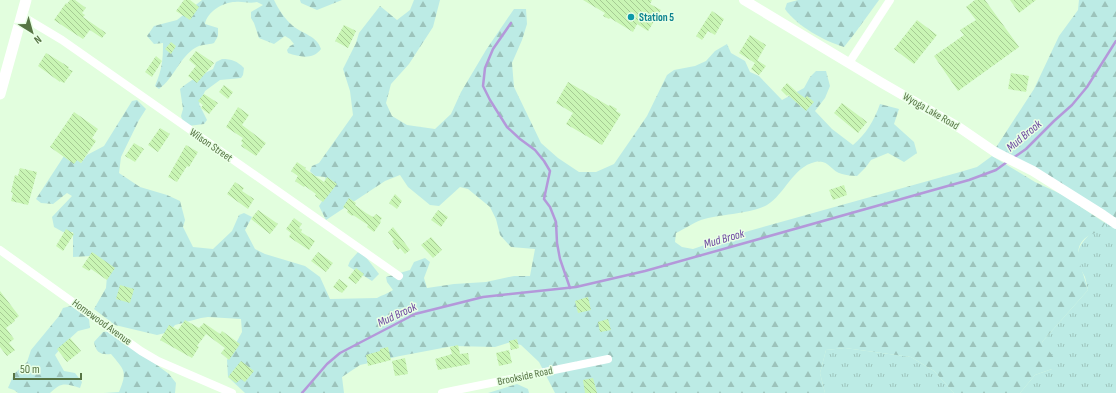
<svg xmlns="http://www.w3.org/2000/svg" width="1116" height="393" font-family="'Sofia Sans Condensed',sans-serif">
	<defs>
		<pattern id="grass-tufts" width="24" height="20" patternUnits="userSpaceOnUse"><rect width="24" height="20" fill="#bcebe5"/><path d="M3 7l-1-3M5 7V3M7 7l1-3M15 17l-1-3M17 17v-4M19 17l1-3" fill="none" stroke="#9cc3bb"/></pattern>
		<pattern id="forest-firs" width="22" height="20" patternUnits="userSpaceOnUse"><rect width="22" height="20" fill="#bcebe5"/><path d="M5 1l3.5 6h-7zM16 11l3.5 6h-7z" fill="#9cc3bb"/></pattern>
		<pattern id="building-back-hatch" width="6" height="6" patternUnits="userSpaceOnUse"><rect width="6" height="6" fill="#c9f5b4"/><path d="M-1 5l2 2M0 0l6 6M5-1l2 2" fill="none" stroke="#a6cb94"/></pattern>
	</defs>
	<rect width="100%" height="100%" fill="#e2fede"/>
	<!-- grass -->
	<g fill="url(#grass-tufts)">
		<path d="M1103,215L1116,224V393H1020L1035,375L1052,369L1042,342L1088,290C1087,286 1086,281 1085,277C1083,273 1081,270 1079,266C1073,244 1090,234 1105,223Z"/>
		<polygon points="845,348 911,357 934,371 954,393 825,393 820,373 826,350"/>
	</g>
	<!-- forest -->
	<g fill="url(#forest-firs)">
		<path d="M202,0H274C279,10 284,18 293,26C303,34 317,36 321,49C313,60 300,57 288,53L287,50L290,46L294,44L290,39L285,36L274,44L259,38L254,23L251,18V12L263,5L257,2C249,4 243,1 235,2C223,2 207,12 205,24L218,28V36L214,43C208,45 201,44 195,48C180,57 174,78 159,89L155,86C162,69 163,61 163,43L154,44L147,36L154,26L177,20Z"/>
		<polygon points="300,0 342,0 317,10 301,3"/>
		<path d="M414,0H440L433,27L409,64L391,84L386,103L392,116L407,125L435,129L451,114L461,92L486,50L514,9H526L527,24L522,40L512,63L514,87L541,143L558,158L579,172H596L614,164L647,116L667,75L674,70L695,66L706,61L715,51L727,44L731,53L745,61L750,72L759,76L782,100L804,88L810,77L816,71H826L830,86L825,98L815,111L832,129L853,145C866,134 874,121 880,104L899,109L894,124L914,142L917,153L904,162L888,153L871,160L866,167L857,176C852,176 846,175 842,174C830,171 829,159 815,162C793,167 785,194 767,205C751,214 720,214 701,220C693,223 684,229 676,233L675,242L682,247L693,249L731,236L960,172L977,167L992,156L1035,182L1063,195L1105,223L1101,231C1064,241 1082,265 1088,290L1042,342L1057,361L1052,369L1035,375L1020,393H954L934,371L911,357L845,348L826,350L820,373L825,393H555L539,362L521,345L511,342L495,347L453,346L400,356L360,365L342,377L344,393H245L228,377L227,360L242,332L241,319L208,317L201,318L175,325L169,332L157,335L115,325L94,309L106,288L107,276L90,256L73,257V232H63L54,227L52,217L72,196L67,193L53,204L41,203L36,199L64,156L77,160L81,163L87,155L104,146L132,101L137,100L146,109L139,120L121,157L119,173L140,187L167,195L180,201L185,220L183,227L193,247L213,249L232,231L239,215L244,213L252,217L245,230L255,249L265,254L305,266L320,277L330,299L377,298C382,295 387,294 393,290L387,282L386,277L410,270L414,262L425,258L430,262L424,278L427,288L454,284L486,282L514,276H530L535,249L511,247L500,235L496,219L490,207L468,189L460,187L439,206L430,205L408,187L400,175L385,181L326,220L319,206L329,190L325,177L315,176L310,171L312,166L319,163L353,115L350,91L343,69L356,43L359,33L380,6L397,20L410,10Z"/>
		<path d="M798,0H879L855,33L844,47C824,41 797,26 785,9L787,3Z"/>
		<polygon points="1079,0 1116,0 1116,224 995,149 1034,89 1059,36 1078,10"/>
		<path d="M222,59C232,59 237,61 244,68L243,75L241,78L220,80L205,91L199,104L207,120L204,124L188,126L183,122L181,116L183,109L180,89C190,80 201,75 213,69L216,62Z"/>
		<polygon points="358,252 365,256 379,274 372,281 348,266 350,261"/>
		<path d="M71,306L89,319L90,328L78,331L66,342L55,355L64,371L75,373L82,382L80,388C65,383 61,382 50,393H18L14,390L8,388L14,374L27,362L31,350L59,316L63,308Z"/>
		<path d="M111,331L169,374L176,383L175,393H104L119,392C128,371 124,370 111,354C101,355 96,353 94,342L103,332Z"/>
		<polygon points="517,384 528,389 529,393 488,393"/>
	</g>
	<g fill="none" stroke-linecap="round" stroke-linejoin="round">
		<!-- stream -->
		<g stroke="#b498da" stroke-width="2.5">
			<polyline points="511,23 493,49 485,68 483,86 490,100 507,127 520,139 535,150 544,161 550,171 544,199 550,207 556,222 557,243 560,259 570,288"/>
			<polyline points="1013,158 1026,149 1054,121 1072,105 1087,87 1116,41"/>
			<polyline points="302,393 327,364 340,353 415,314 483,297 576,287 645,271 969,180 996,170 1007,162"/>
		</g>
	</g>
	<!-- building -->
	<g fill="url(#building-back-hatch)">
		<polygon points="70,0 75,0 86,8 82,13 85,15 83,17 106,33 102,38 90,30 83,39 54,20 66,3 67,4"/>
		<polygon points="184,0 190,0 199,7 190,20 176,11"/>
		<polygon points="583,0 652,0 650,4 661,10 648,31 637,24 633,32 610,18 609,19 603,16 605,13"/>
		<polygon points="975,0 985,0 1019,47 958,91 934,56 964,35 960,30 976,20 966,7"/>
		<polygon points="1010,0 1036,0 1019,13"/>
		<polygon points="712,11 724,19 715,35 708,31 702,40 696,36"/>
		<polygon points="917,20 937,35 914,64 894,49"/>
		<polygon points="344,25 356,31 348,48 335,41"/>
		<polygon points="750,35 766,45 757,61 757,60 766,66 759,75 751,69 755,63 739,53"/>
		<polygon points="171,42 176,46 171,54 165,49"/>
		<polygon points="196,51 214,63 197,83 188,76 196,66 189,60"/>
		<polygon points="46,53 69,67 68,69 73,71 64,83 60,81 60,82 38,66"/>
		<polygon points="156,56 162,61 152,77 145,72"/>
		<polygon points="1011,73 1029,76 1026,92 1008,89"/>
		<polygon points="568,82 609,106 610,105 617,109 616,111 621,114 602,145 566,124 573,113 556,103"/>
		<polygon points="787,83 798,93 805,98 807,96 814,102 806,111 788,95 787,96 781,90"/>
		<polygon points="224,85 233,92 228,99 219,92"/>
		<polygon points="204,94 218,103 209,114 201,108 203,105 198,101"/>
		<polygon points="842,103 867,122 858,133 834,113"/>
		<polygon points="238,107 249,115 242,125 266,143 256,156 241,146 243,143 241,141 243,138 226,127"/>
		<polygon points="74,112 98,129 92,138 96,141 81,163 77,160 74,164 50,147"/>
		<polygon points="160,128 170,134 158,152 148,145"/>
		<polygon points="134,143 144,149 135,162 125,156"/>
		<polygon points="186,145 198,152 189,167 187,166 177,182 168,177"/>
		<polygon points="297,162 306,168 305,169 324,182 327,177 337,184 323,202 315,196 316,194 305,186 304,187 295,181 298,176 291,171"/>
		<polygon points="20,168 37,172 28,205 11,201 13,193 11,192 15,175 18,176"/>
		<polygon points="235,182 244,188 242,191 254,199 248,209 227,194"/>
		<polygon points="844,185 847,195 833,200 829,190"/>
		<polygon points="395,194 402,201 397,209 389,203"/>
		<polygon points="349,198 356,203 355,205 366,213 373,217 376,214 382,218 380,221 381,222 374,232 367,227 368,225 353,215 352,216 347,212 348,210 343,207"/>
		<polygon points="258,210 278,224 270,234 251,219"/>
		<polygon points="438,210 448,217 441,227 431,220"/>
		<polygon points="294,218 302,224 299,228 302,230 301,232 315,241 309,250 289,237 291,233 286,229"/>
		<polygon points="393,227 410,250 405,254 400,248 398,250 392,241 394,240 388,232"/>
		<polygon points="66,229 74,234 63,251 56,246"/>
		<polygon points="431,237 442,250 433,258 421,245"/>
		<polygon points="92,252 115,268 107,280 91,269 89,271 82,267"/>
		<polygon points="318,252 333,263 326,272 311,261"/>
		<polygon points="356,268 364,274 356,284 348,278"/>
		<polygon points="339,279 348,286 342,293 333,287"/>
		<polygon points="120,285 134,289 130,303 116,299"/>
		<polygon points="0,291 19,316 14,320 15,321 6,328 14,339 9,343 15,350 7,356 0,347"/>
		<polygon points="588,297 591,310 578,313 575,301"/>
		<polygon points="608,319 611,330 600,332 598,322"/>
		<polygon points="185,320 199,328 204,323 220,334 222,331 240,344 229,360 221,353 225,348 206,334 197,346 199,347 192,358 160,340 169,325 178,330"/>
		<polygon points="70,338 81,351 67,362 57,349"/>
		<polygon points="517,339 519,348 511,350 509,341"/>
		<polygon points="458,345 460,354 468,353 470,364 438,370 435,359 452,354 450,347"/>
		<polygon points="388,347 391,360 368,366 366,355 380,351 380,349"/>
		<polygon points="509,350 512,363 499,366 496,353"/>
		<polygon points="405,358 408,374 395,376 392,361"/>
		<polygon points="241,361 254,371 245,382 241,379 236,383 228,377"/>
		<polygon points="593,378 597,393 585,393 583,380"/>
	</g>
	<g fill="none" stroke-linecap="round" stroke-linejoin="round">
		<!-- minor -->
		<g stroke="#fff" stroke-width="8">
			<polyline points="22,16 62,40 399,276"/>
			<polyline points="849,63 890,0"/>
			<polyline points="0,250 141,351 158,361 232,393"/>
			<polyline points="442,393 608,359"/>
		</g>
		<!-- tertiary -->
		<polyline stroke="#fff" stroke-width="10" points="744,0 882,83 960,128 995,152 1033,171 1103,215 1116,224"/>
		<!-- secondary -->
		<polyline stroke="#fff" stroke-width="11" points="0,94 26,0"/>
	</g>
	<!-- markers -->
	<circle fill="#0f9aa8" stroke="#e9ffe6" stroke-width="1.5" cx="631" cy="17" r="4"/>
	<g text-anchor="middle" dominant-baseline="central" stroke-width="3" stroke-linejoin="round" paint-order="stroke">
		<!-- culture labels -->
		<g font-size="11" font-weight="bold" fill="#0d838f" stroke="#e9ffe6" text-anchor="start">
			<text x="639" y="17">Station 5</text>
		</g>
		<!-- street labels -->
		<g font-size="11" fill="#577545" stroke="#e9ffe6">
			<text transform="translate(931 111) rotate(30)">Wyoga Lake Road</text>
			<text transform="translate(211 145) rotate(35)">Wilson Street</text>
			<text transform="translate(102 322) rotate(36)">Homewood Avenue</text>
			<text transform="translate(525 376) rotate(-12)">Brookside Road</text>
		</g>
		<!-- water labels -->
		<g font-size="12" font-style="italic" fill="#6d45a0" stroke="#e9ffe6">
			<text transform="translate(1024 136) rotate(-40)">Mud Brook</text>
			<text transform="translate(724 239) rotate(-16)">Mud Brook</text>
			<text transform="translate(397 315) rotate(-25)">Mud Brook</text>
		</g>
	</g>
	<!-- north arrow -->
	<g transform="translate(32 32) rotate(143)" stroke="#e9ffe6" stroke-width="3" paint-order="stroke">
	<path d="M0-3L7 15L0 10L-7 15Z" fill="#577545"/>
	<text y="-6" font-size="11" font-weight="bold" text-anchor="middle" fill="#577545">N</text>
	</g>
	<!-- scale -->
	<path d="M14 373v6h67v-6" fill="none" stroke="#577545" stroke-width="2"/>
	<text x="20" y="373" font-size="12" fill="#577545" stroke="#e9ffe6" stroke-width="3" paint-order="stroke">50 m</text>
</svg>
